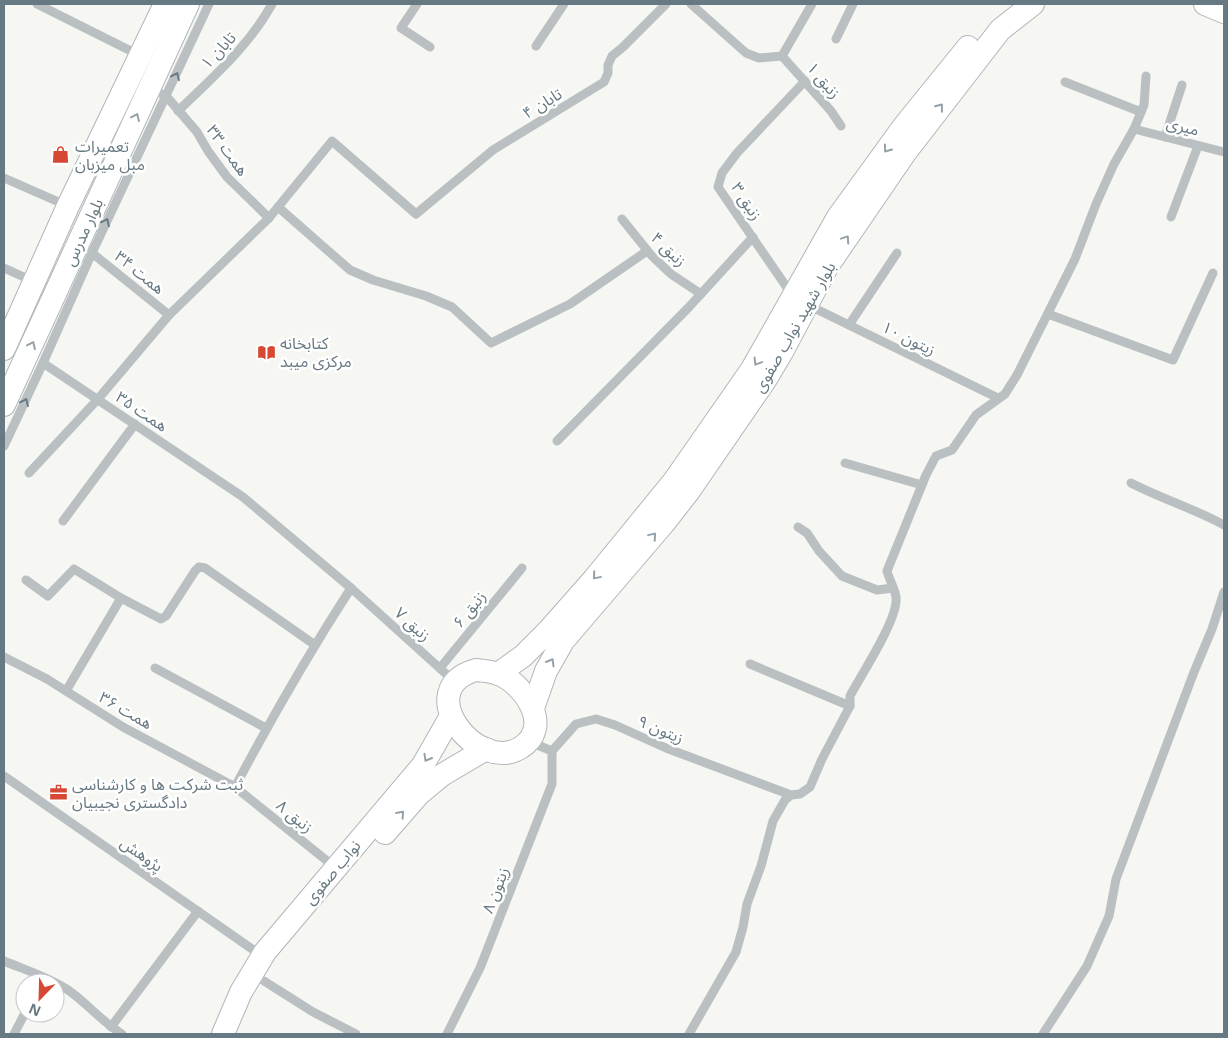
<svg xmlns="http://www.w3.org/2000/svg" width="1228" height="1038" font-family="'Open Sans','Noto Sans Arabic',sans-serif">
	<rect width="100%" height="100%" fill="#f6f6f3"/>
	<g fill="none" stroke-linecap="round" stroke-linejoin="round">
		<defs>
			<g id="major">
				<polyline points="1205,4 1224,12"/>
				<polyline points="4,349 68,206 165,4"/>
				<polyline points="4,405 188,4"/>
				<path d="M476,670C484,671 491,671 499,674C525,685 554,728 520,748C477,774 410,689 476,670Z"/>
				<polyline points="498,674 523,656 549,630 594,579 674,481 752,369 838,217 904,126 968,47"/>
				<polyline points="533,708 546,671 563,641 664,523 689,491 766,379 782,352 827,267 905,153 1000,30 1033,4"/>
				<polyline points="385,833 419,794 442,775 486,749"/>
				<polyline points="223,1034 241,992 265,952 423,765 451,716"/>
			</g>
		</defs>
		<!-- major casing -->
		<use href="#major" stroke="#b0b6b9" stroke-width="24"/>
		<!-- minor -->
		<g stroke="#bac0c2" stroke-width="9">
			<polyline points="37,4 131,51"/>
			<polyline points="417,4 401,28 430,47"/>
			<polyline points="691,4 746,53 759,58 782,56"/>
			<polyline points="836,39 853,4"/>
			<polyline points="536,46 564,4"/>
			<polyline points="782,56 831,111 841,126"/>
			<polyline points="782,56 812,4"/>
			<polyline points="1065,82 1141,112"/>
			<polyline points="162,94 167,97 197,132 208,151 227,177 269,218"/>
			<path d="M178,111C212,78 249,46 272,4"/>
			<polyline points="1134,129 1224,152"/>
			<polyline points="1165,137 1182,85"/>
			<polyline points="4,178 61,203"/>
			<polyline points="278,207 350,270 373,280 426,296 452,307 491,343 570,304 647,251"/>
			<polyline points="1171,217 1198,146"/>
			<polyline points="622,219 651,255 671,274 701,294"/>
			<polyline points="92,253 169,315"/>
			<polyline points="4,268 26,278"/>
			<polyline points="792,295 718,187 722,173 737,153 805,81"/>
			<polyline points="808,305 998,398"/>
			<polyline points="1048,314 1173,360 1213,273"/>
			<polyline points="849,325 897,253"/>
			<polyline points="43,363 243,497 351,588 455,682"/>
			<polyline points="557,441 689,307 753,237"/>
			<polyline points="4,446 43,363 92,253 209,4"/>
			<polyline points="845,463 922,485"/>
			<polyline points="29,473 98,399 169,315 269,218 332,141 416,214 493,150 604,82 608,73 608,65 612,56 623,47 666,4"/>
			<path d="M1131,483C1162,499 1195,509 1224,525"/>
			<polyline points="63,521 135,424"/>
			<polyline points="798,527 807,533 819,551 842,576 877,590 893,588"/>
			<polyline points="26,580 48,596 74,569 121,598 161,619 166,616 195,571 199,567 205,568 315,645"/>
			<polyline points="4,657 47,679 123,727 235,787 336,868"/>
			<polyline points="750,664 850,706"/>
			<polyline points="155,668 266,728"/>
			<polyline points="440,668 522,568"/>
			<polyline points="66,691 121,598"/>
			<polyline points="530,742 552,751 576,724 596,719 615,725 666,748 791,795"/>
			<polyline points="4,776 262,956"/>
			<path d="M235,787C271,719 309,653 351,588"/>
			<path d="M4,961C25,970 49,977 68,990C87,1003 102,1022 122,1034"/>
			<polyline points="264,981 313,1012 356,1034"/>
			<polyline points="111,1027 198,911"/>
			<polyline points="14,1034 25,1013"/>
			<polyline points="447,1034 480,968 552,784 552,751"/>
			<path d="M689,1034L736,952L743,927L747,904L761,866L773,821L785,800L791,795L800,794L810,787L822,759L850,706V696C861,675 899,618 896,597C895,589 889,579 887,571L926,475L936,456L952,450L976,415L1005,394L1017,375L1075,259L1096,204L1114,164L1134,129L1144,105L1146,76"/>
			<polyline points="1043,1034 1087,966 1109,916 1116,879 1194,672 1212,629 1224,592"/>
		</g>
		<!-- major -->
		<use href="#major" stroke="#fff" stroke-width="22"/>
	</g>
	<!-- one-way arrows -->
	<defs><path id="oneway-chevron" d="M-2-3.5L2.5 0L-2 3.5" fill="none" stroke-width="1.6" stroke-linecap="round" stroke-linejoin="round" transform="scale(1.25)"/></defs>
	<g stroke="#677982">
		<use href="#oneway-chevron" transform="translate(176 76) rotate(-65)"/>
		<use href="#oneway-chevron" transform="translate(106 222) rotate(-64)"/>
		<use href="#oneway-chevron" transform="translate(25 402) rotate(-65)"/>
	</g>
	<g stroke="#95a1a8">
		<use href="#oneway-chevron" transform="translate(940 107) rotate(-52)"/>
		<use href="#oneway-chevron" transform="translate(136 117) rotate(-65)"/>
		<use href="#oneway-chevron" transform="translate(887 149) rotate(126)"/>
		<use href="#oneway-chevron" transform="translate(846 239) rotate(-56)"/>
		<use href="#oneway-chevron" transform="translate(32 345) rotate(-65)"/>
		<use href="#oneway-chevron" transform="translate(757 362) rotate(121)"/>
		<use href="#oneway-chevron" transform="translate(653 536) rotate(-50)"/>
		<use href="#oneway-chevron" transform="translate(596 576) rotate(130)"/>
		<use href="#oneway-chevron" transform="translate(551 662) rotate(-60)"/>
		<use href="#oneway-chevron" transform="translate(427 758) rotate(120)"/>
		<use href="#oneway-chevron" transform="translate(401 814) rotate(-48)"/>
	</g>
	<!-- icons -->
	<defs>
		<symbol id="shop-bare" viewBox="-9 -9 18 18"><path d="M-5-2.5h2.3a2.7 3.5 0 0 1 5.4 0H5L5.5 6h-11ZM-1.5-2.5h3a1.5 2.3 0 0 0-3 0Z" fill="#d64833" stroke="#fff" stroke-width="2.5" paint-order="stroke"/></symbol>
		<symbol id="library-bare" viewBox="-9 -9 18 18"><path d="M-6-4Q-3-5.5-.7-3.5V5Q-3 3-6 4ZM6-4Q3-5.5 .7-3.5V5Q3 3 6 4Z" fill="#d64833" stroke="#fff" stroke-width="2.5" paint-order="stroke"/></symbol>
		<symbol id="office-bare" viewBox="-9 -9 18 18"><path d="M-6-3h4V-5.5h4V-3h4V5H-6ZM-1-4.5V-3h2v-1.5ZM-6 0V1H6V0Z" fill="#d64833" stroke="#fff" stroke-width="2.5" paint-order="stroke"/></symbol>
	</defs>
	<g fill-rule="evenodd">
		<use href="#shop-bare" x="48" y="142" width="25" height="25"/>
		<use href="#library-bare" x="254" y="340" width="25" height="25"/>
		<use href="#office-bare" x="46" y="780" width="25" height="25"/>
	</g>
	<g text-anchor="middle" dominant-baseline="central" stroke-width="5" stroke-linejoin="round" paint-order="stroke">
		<!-- street labels -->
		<g font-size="16" fill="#677982" stroke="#fff">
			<text transform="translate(218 50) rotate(-47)">تابان ۱</text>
			<text transform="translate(824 80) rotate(49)">زنبق ۱</text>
			<text transform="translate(542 103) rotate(-31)">تابان ۴</text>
			<text transform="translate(1183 126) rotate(14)">میری</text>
			<text transform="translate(228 150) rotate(54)">همت ۳۳</text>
			<text transform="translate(747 201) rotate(57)">زنبق ۳</text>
			<text transform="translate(83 232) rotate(-65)">بلوار مدرس</text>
			<text transform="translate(669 249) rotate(44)">زنبق ۴</text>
			<text transform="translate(140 272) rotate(39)">همت ۳۴</text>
			<text transform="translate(794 327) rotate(-60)">بلوار شهید نواب صفوی</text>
			<text transform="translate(909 338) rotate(26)">زیتون ۱۰</text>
			<text transform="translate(142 411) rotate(34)">همت ۳۵</text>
			<text transform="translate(469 609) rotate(-51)">زنبق ۶</text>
			<text transform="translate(413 624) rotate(42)">زنبق ۷</text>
			<text transform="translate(126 710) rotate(30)">همت ۳۶</text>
			<text transform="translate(661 729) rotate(23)">زیتون ۹</text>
			<text transform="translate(295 816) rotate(39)">زنبق ۸</text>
			<text transform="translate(142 854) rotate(35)">پژوهش</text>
			<text transform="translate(332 872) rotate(-50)">نواب صفوی</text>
			<text transform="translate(495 890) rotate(-69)">زیتون ۸</text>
		</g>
		<!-- poi labels -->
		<g font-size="16" fill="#677982" stroke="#fff" text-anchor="start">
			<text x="75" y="146">تعمیرات<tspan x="75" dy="18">مبل میزبان</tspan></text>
			<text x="280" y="343">کتابخانه<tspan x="280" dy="18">مرکزی میبد</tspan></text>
			<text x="72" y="784">ثبت شرکت ها و کارشناسی<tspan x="72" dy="18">دادگستری نجیبیان</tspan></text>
		</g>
	</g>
	<!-- border -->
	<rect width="1228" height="1038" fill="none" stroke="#677982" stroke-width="10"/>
	<!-- north arrow -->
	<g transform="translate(40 998) rotate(203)"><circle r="24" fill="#ffffff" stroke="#c2c9cd"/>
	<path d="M0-4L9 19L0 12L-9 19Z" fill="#d64833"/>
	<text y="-8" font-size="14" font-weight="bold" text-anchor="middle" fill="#677982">N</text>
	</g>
</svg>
